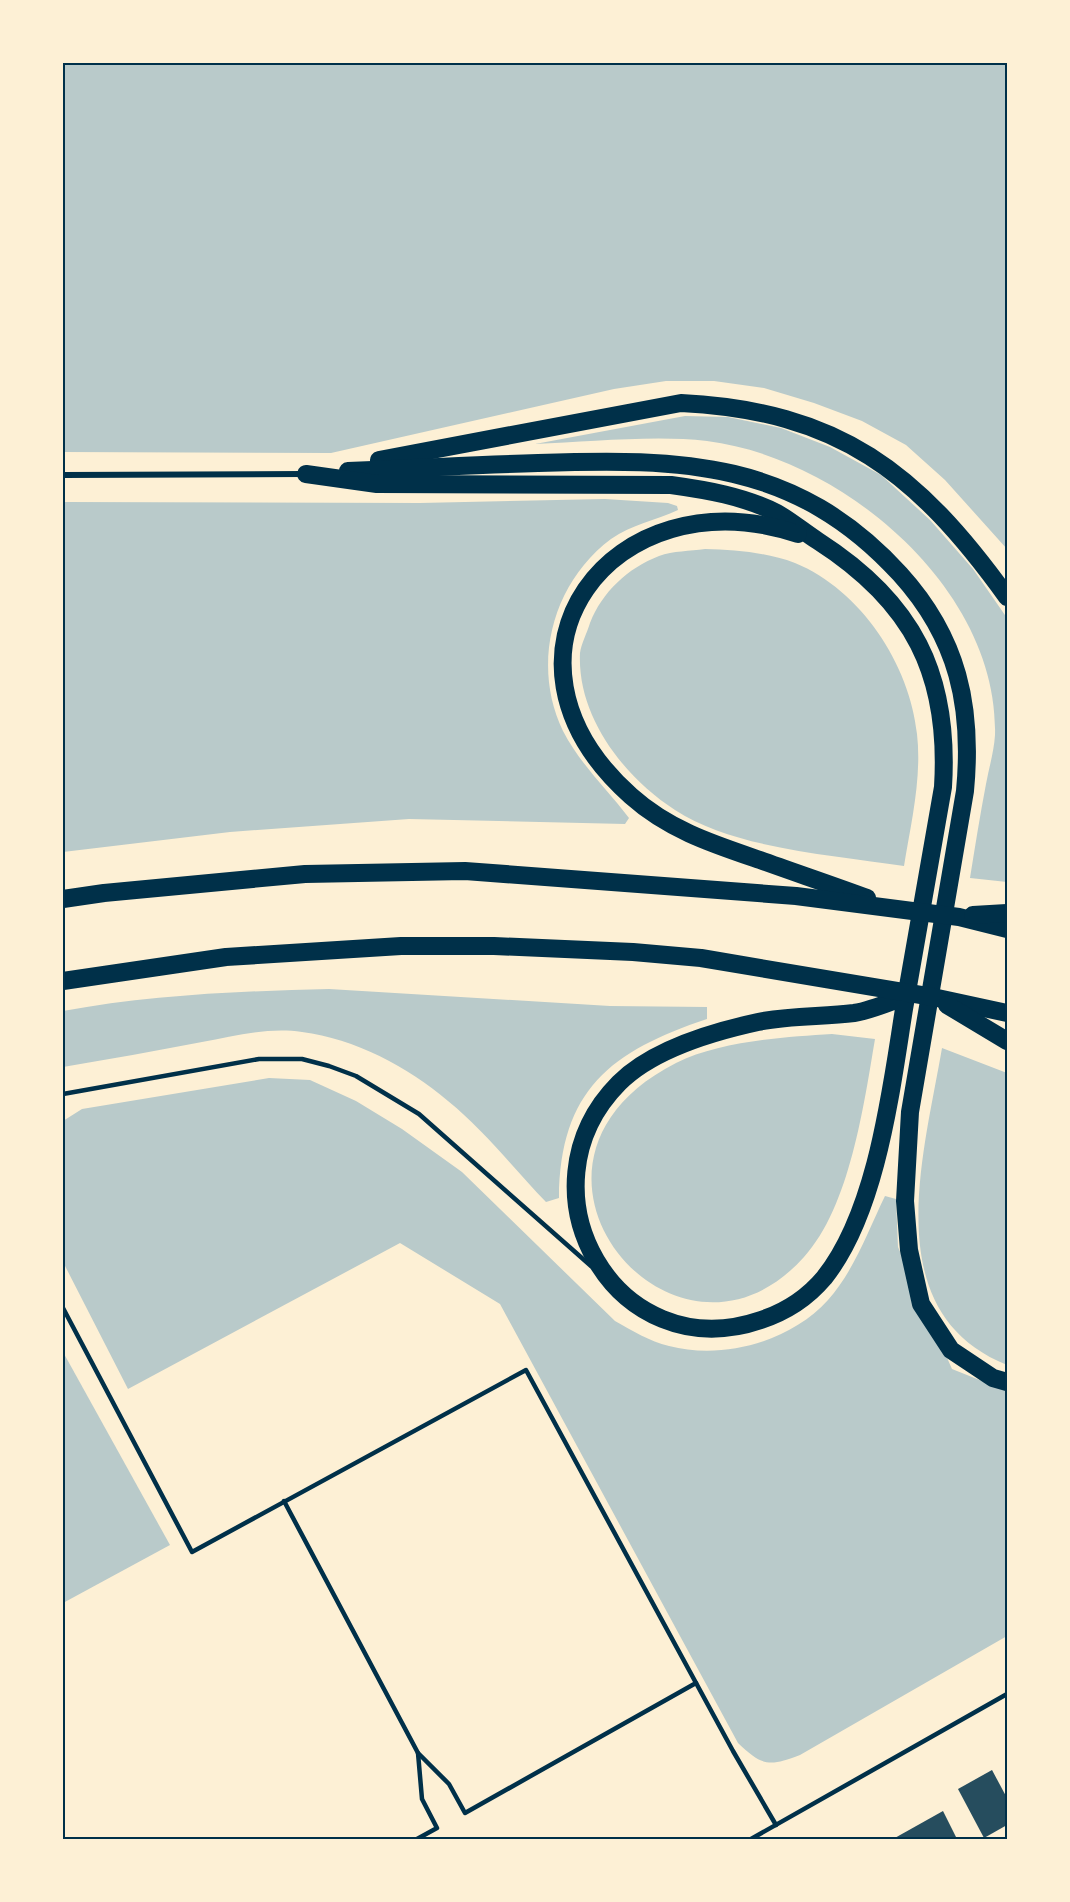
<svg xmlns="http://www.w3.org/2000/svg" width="1070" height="1902" font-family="Lato,sans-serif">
	<rect width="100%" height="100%" fill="#fdf0d5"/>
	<!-- green -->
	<g fill="#b9caca">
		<polygon points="63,63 1007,63 1007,549 945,480 906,445 862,421 814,403 764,388 714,381 666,381 614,389 331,453 63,452"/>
		<path d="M685,416L728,417L781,428L830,447L881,475L930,520L973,569L1007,618V882L970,878C975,847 980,815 986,784C989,768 994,751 995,735C999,590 843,458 707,441C654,435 589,442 535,444Z"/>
		<path d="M605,499L668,503L677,506L678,510C655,521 632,524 611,539C552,583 531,665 563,731C580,764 607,789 629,818L625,824L409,819L230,832L63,852V502L420,503Z"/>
		<path d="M705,549C735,550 766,552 795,563C861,590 910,665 917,734C922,778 911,823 904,866C834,855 734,849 675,810C624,777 577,717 580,653C581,644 587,633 590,623C602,592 628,568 659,556C673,551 690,551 705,549Z"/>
		<path d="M329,989L610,1006L707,1007V1019C611,1051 560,1090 559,1198L546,1202C514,1169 485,1131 448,1101C407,1066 355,1039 302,1032C268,1027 235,1036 202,1042C156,1051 109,1059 63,1067V1011C150,995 241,991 329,989Z"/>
		<path d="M832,1034L875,1039C864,1104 850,1207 804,1257C675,1401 477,1164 676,1063C720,1041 784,1037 832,1034Z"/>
		<path d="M942,1048L1007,1073V1365C876,1312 924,1155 942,1048Z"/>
		<path d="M269,1078L310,1080L356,1101L402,1129L462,1172L615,1321C633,1331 649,1341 669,1346C723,1360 790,1342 828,1300C854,1271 868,1231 885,1196L896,1199L898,1247L952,1369L1007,1391V1636L800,1755C769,1767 762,1766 738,1743L500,1304L400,1243L128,1389L63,1262V1121L82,1109Z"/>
		<polygon points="63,1352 170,1545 63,1603"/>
	</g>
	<!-- building -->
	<g fill="#264d5e">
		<polygon points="992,1770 1007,1798 1007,1825 984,1838 958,1789"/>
		<polygon points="943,1811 957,1839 893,1839"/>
	</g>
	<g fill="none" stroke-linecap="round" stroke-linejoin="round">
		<!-- service -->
		<g stroke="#003049" stroke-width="4.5">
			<polyline points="63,1094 259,1059 302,1059 329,1066 356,1076 419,1114 591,1266"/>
			<polyline points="63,1308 192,1552 526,1370 733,1751 776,1825"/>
			<polyline points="284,1501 418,1753 422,1799 437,1828 417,1839"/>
			<polyline points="418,1753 449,1784 465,1813 696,1683"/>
			<polyline points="751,1839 1007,1694"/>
		</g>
		<!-- minor -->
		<polyline stroke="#003049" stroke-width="6" points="63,475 303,474"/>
		<!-- motorway -->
		<g stroke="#003049" stroke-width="18">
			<path d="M379,460L681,403C839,411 917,472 1007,597"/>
			<path d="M348,471C411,468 474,465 538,463C681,458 796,460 900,574C958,638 973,706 965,791L910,1112L905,1201L909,1250L921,1304L951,1350L993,1378L1007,1382"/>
			<path d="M306,474L377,484L671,485C707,490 743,496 777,513C791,521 804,532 818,541C913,602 950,674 943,787C930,861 917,935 904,1009C891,1090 877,1212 824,1278C808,1297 785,1312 761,1320C615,1370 514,1189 619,1083C653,1049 712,1032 758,1022C790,1015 823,1017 854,1013C873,1010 892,1001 909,995"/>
			<path d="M798,534C612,472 474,656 631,796C669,830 713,844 760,860C796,873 832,885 867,898"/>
			<polyline points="63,899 104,893 305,874 465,871 796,896 959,917 1007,929"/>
			<polyline points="973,915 1007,913"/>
			<polyline points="63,981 226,957 401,946 494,946 633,952 701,958 933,997 1007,1013"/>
			<polyline points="947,1005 1007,1041"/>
		</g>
	</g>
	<!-- border -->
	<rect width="1070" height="1902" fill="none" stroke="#fdf0d5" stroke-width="129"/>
	<rect x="64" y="64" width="942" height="1774" fill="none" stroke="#003049" stroke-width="2"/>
</svg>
